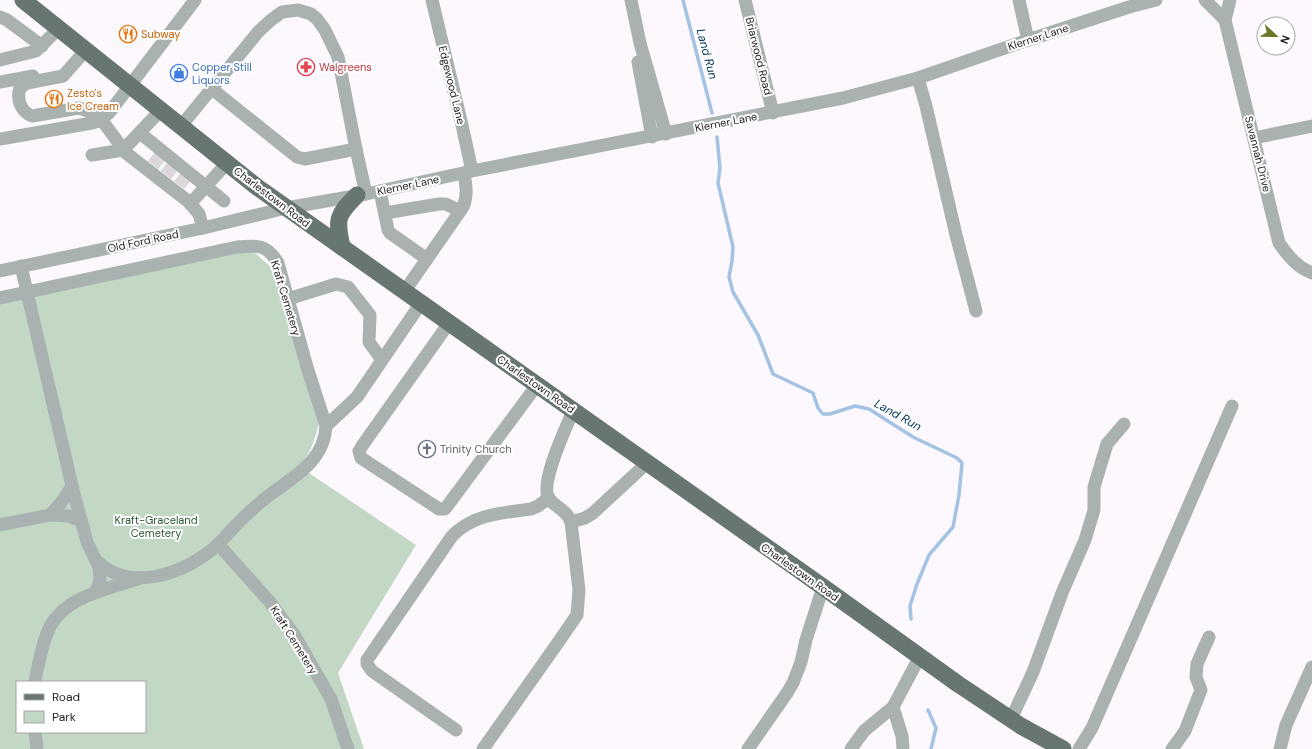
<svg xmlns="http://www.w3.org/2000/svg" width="1312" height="749" font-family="'DM Sans',sans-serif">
	<rect width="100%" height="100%" fill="#fcf8fd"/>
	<!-- green -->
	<path fill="#c3d8c4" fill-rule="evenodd" d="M244,249L255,253L275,271L319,423C315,440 310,453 300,467L416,545L338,673L364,749H0V302ZM17,682H145V732H17Z"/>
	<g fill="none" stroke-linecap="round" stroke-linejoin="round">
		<!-- stream -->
		<g stroke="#a4c3e3" stroke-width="3.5">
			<polyline points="683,0 712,113"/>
			<polyline points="717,137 720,168 718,183 733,247 732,261 729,277 733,292 758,335 773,374 813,393 818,408 823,414 830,414 855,406 869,409 913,437 957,458 962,463 959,495 953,527 929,555 917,584 910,606 911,619"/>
			<polyline points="928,710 936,728 931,749"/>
		</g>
		<!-- minor-tunnel -->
		<g stroke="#dbd7dc" stroke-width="13" stroke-dasharray="13 6" stroke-linecap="butt">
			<polyline points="153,165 162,154"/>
			<polyline points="166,175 175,163"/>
			<polyline points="179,185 188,174"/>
		</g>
		<!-- minor -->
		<g stroke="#a9b2b0" stroke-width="13">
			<polyline points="432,0 462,125 472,171"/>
			<polyline points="631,0 640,43 666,134"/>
			<polyline points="745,0 773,113"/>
			<polyline points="1019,0 1028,40"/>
			<polyline points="1205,0 1225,20"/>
			<path d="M1230,0L1225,20L1279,243C1288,256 1297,267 1312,273"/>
			<polyline points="0,17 7,20 42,46"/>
			<path d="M86,50L63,76L27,83L20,88C16,99 21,112 32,116L79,108L88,111L101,119L126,153L189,202L199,214L203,228"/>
			<polyline points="0,60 36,51 59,28"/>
			<polyline points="638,62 652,137"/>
			<polyline points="918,78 926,106 956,235 976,311"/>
			<polyline points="0,82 33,76"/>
			<polyline points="181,126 258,32 271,20 282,12 298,10 311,14 317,19 325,30 338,57 356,149 305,159 297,157 212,89"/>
			<polyline points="140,133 224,201"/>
			<polyline points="1254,138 1312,126"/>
			<polyline points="0,139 92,123 99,121 109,113 195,0"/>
			<polyline points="356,149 366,194"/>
			<polyline points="92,155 123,150 161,110"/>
			<polyline points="380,191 388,230 390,233 427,259"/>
			<polyline points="190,204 227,163"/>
			<polyline points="385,213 439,204 446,204 460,211"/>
			<polyline points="21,266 72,486 61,503 50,515"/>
			<polyline points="0,271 203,228 286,208 366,194 472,171 843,98 918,78 1028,40 1129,7 1156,0"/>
			<path d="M404,292L463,207C468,195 466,186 464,173"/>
			<path d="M0,298L237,247C257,245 267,244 278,263L307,367L326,426C324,465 288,479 262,501C252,509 242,519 233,528C227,535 221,542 214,548C184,573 131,593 98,562"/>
			<polyline points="288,299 336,284 348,287 370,315 369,342 382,360"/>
			<polyline points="449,323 362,446 359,451 361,458 439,509 445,509 537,385"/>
			<polyline points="326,426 357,397 421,303"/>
			<polyline points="72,486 87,542 99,567 100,580 96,592"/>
			<polyline points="571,522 585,518 593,513 647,463"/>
			<polyline points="0,525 50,515 68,516 80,520"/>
			<polyline points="218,544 269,601 295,636 331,699 348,749"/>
			<path d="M35,682C36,674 38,666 40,658C42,649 44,640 48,631C62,597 107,589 138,579"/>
			<polyline points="893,707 902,736 903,749"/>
			<polyline points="1011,719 1033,672 1062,593 1085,540 1094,510 1094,487 1107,444 1124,424"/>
			<path d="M456,730L372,671L367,664V660L452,536C473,514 502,513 531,509L538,506L549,498"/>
			<polyline points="35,732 37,749"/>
			<path d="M483,749L557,644L577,615L579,590L571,522C567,509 552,506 548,497C541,480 566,428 573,411"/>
			<polyline points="748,749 787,693 793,683 801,662 806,640 823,587"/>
			<polyline points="851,749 864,731 893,707 919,658"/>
			<polyline points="1079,749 1092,728 1232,406"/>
			<polyline points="1172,749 1185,731 1201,690 1196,677 1197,664 1209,637"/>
			<polyline points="1280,749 1286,725 1312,667"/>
		</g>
		<!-- major -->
		<g stroke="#677673" stroke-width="17">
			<polyline points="23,0 257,187 823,587 958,684 1021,726 1063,749"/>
			<path d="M342,247C336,219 336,216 357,195"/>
		</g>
	</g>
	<!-- icons -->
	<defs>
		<symbol id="restaurant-ring" viewBox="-11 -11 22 22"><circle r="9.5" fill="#fff" stroke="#e8710a" stroke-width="1.5"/><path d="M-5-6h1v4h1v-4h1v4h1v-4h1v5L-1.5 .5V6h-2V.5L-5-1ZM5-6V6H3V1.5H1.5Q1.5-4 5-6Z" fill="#e8710a"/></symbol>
		<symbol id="pharmacy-ring" viewBox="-11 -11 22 22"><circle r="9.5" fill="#fff" stroke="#e0444e" stroke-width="1.5"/><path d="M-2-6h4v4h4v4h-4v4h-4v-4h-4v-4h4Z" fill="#e0444e"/></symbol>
		<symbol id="shop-ring" viewBox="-11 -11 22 22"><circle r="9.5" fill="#fff" stroke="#3f7fe0" stroke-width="1.5"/><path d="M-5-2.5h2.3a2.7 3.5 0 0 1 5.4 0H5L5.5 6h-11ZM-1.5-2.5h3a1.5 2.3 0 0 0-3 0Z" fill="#3f7fe0"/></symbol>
		<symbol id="church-ring" viewBox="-11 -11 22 22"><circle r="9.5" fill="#fff" stroke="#6b7280" stroke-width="1.5"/><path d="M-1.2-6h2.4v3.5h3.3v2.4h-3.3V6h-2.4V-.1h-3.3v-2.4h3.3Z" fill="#6b7280"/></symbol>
	</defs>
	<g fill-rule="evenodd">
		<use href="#restaurant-ring" x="118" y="24" width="20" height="20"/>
		<use href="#pharmacy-ring" x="296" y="57" width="20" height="20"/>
		<use href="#shop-ring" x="169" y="63" width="20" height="20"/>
		<use href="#restaurant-ring" x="44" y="89" width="20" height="20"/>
		<use href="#church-ring" x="417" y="439" width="20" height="20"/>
	</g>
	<g text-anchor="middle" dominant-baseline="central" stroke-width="4" stroke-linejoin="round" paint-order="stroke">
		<!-- food labels -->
		<g font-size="11" fill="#c56008" stroke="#fff" text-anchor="start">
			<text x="141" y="34">Subway</text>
			<text x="67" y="93">Zesto's<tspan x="67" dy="13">Ice Cream</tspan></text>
		</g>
		<!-- street labels -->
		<g font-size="11" fill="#201c21" stroke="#fff">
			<text transform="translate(1038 37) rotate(-18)">Klerner Lane</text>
			<text transform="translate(759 56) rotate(76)">Briarwood Road</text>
			<text transform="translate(452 85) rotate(76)">Edgewood Lane</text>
			<text transform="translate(726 122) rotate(-11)">Klerner Lane</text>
			<text transform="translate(1258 154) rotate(76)">Savannah Drive</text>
			<text transform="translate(408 185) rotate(-12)">Klerner Lane</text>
			<text transform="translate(272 197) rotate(37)">Charlestown Road</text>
			<text transform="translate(143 241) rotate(-12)">Old Ford Road</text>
			<text transform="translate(286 298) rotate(73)">Kraft Cemetery</text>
			<text transform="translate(536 384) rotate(35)">Charlestown Road</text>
			<text transform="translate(800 572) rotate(35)">Charlestown Road</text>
			<text transform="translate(294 640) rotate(58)">Kraft Cemetery</text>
		</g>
		<!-- shop labels -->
		<g font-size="11" fill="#366cbe" stroke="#fff" text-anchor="start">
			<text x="192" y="67">Copper Still<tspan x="192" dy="13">Liquors</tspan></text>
		</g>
		<!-- health labels -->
		<g font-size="11" fill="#be3a42" stroke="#fff" text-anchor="start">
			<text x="319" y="67">Walgreens</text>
		</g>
		<!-- worship labels -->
		<g font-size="11" fill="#5b616d" stroke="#fff" text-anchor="start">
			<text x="440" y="449">Trinity Church</text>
		</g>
		<!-- park labels -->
		<g font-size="11" fill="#29592e" stroke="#fff">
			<text x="156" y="520">Kraft-Graceland<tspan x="156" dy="13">Cemetery</tspan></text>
		</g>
		<!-- water labels -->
		<g font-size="12" font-style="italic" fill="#00325a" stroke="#fff">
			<text transform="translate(707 54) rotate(75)">Land Run</text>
			<text transform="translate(898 415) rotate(29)">Land Run</text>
		</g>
	</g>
	<!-- legend -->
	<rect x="16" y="681" width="130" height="52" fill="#ffffff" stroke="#a6a4a6"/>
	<rect x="24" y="694" width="20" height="6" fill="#677673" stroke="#a6a4a6"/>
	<text x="52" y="701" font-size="12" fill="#201c21">Road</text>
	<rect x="24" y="711" width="20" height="12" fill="#c3d8c4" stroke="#a6a4a6"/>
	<text x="52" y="721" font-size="12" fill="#201c21">Park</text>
	<!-- north arrow -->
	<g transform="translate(1276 36) rotate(112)"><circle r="19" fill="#ffffff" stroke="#a6a4a6"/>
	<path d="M0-3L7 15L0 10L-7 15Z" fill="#6b7a27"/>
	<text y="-6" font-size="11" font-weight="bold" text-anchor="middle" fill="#201c21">N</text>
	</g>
</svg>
